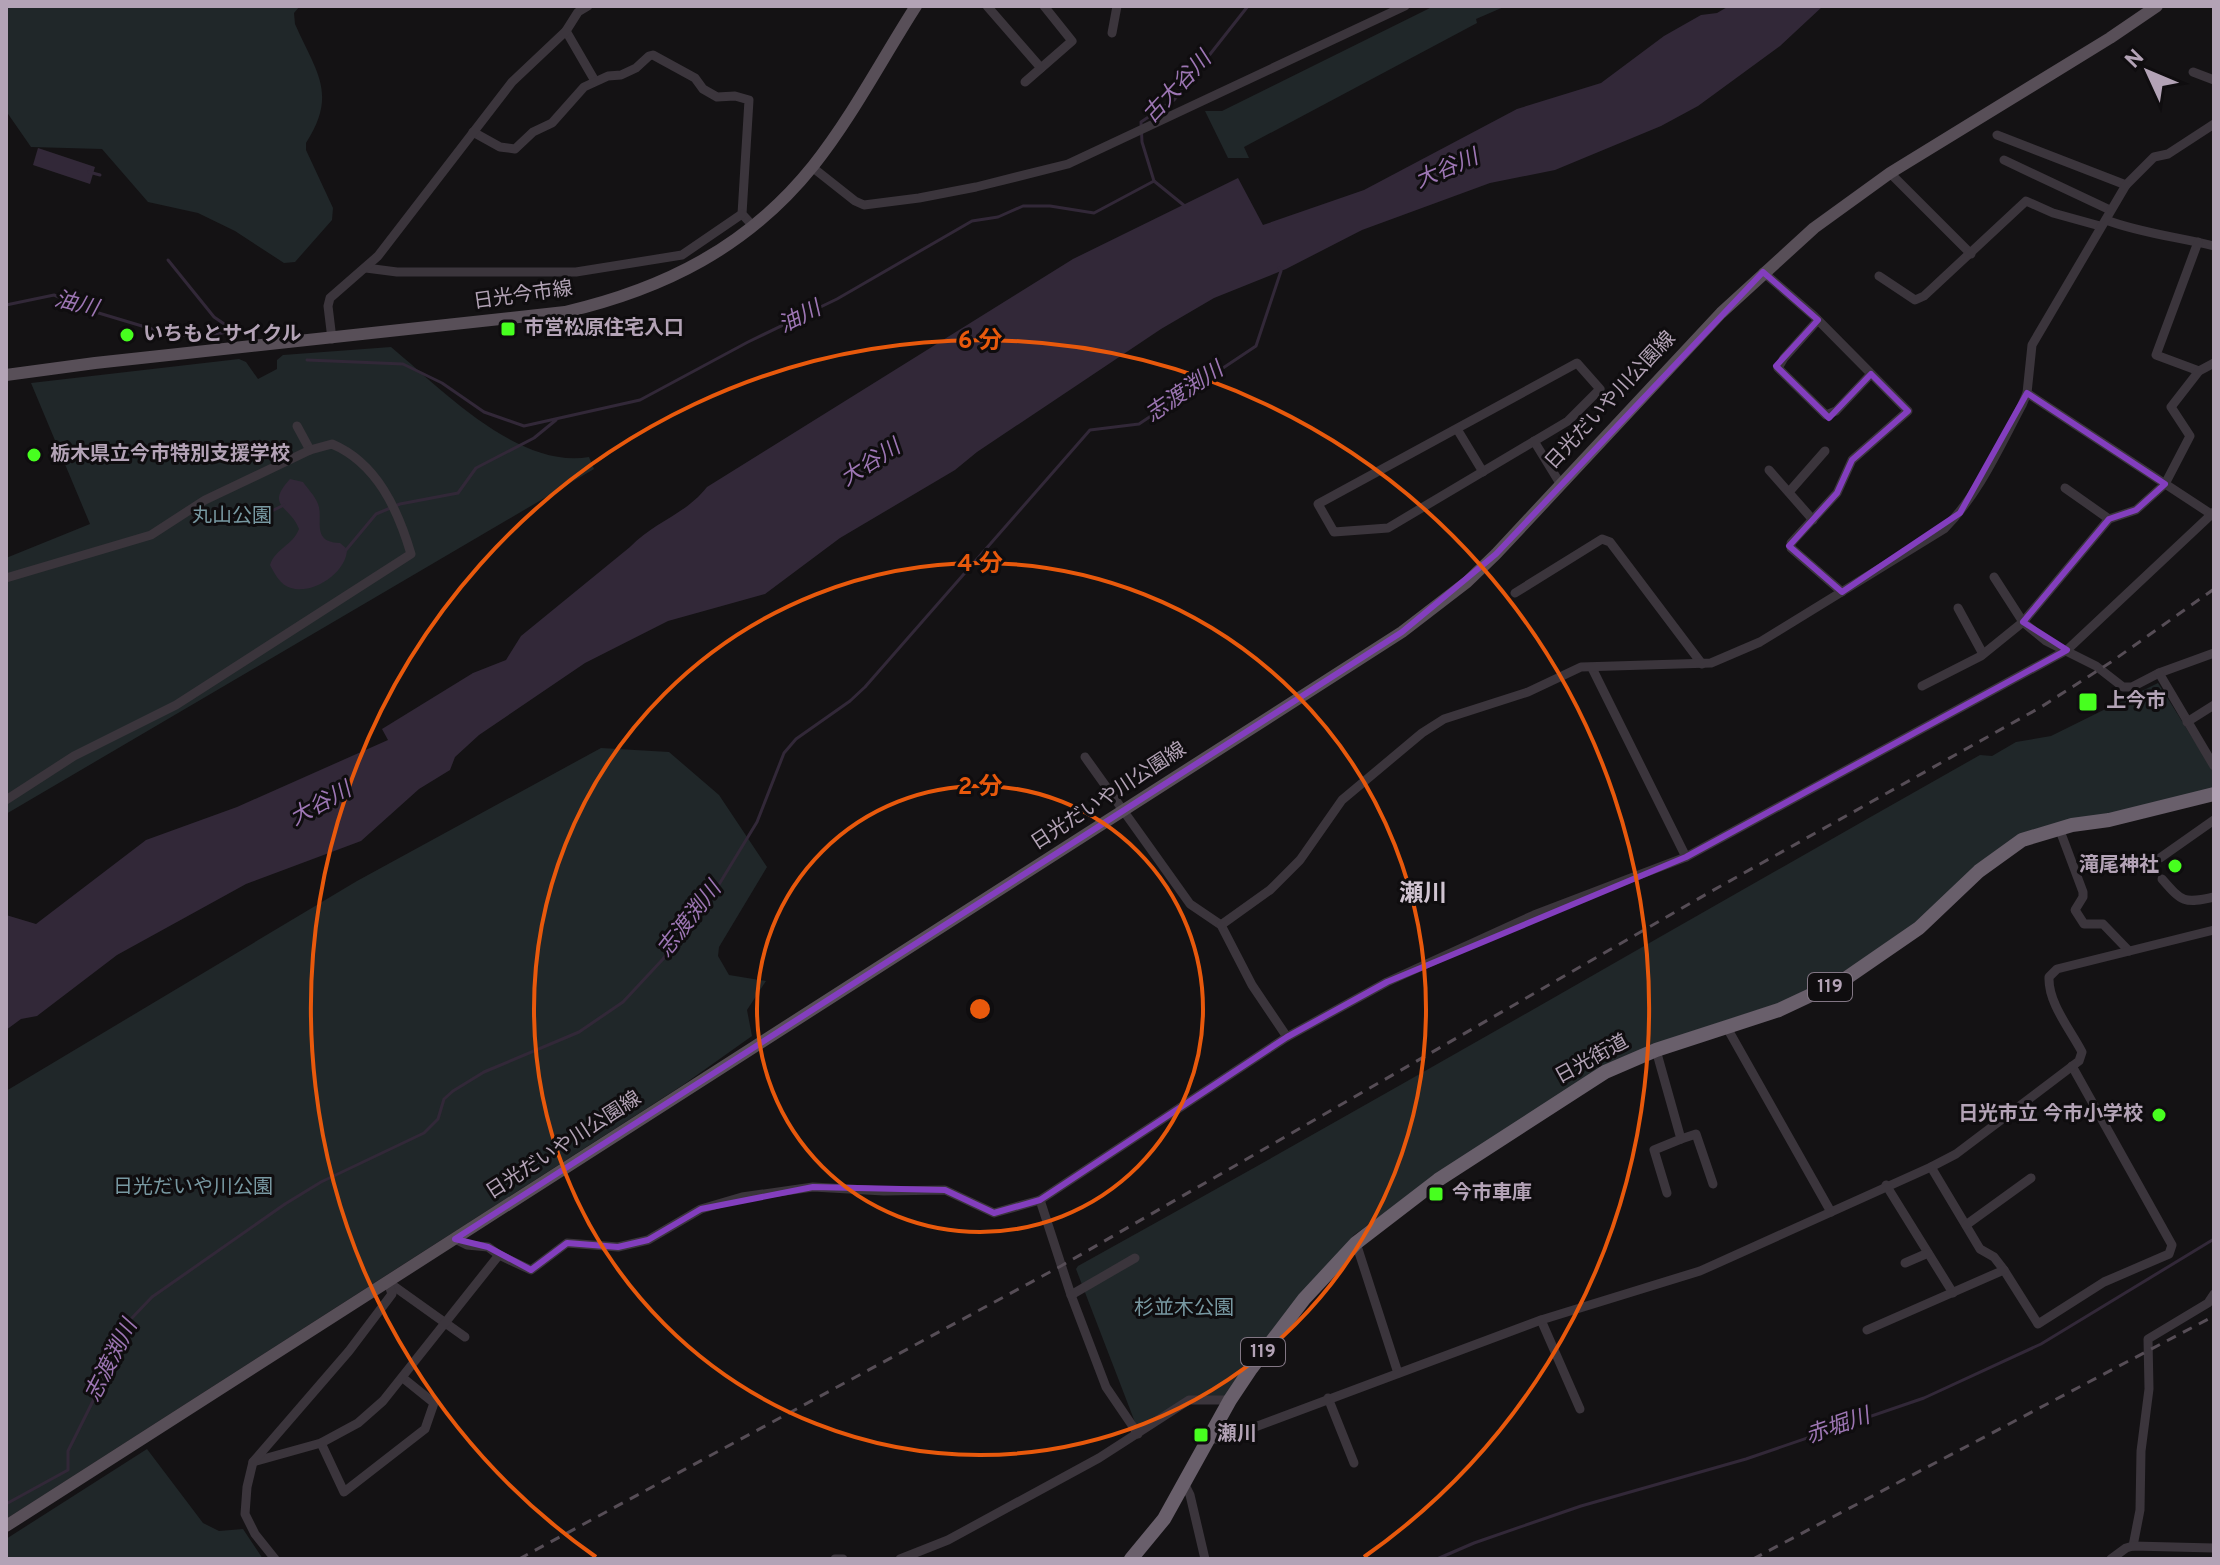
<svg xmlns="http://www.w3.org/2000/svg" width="2220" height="1565" font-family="Overpass,'Noto Sans JP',sans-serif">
	<rect width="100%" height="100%" fill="#141214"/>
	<!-- green -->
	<g fill="#202729">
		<path d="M6,6H300L294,13L295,24C316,72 338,93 306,143V150L333,208L332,220L295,262L284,263L235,231L198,213L148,202L102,149L31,147L6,111Z"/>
		<polygon points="1434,6 1506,6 1476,19 1477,23 1244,147 1249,158 1228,158 1205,111 1222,111"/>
		<path d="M391,347C442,389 517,469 589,457L594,469L6,814V558L90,524L31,383L239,359L246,362L258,379L277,369V360L283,355Z"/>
		<path d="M2158,683L2214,772V791L2025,835L1918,926L1807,994L1666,1040L1444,1170L1354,1235L1229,1397L1188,1398L1138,1430L1076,1269L1078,1266C1380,1099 1679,925 1980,755L1992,756L2016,742L2051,736Z"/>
		<polygon points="601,748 669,752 719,795 767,867 719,947 718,956 729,975 766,981 747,1010 752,1036 683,1085 6,1519 6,1091 357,881"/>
		<polygon points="147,1449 203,1523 219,1531 243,1529 263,1559 6,1559 6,1539"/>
	</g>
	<!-- water -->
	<g fill="#322838">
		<path d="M1729,6H1823L1780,46L1698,106L1661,126L1555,170L1490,183L1362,230L1286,269L1214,298L1161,329L977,452L955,470L840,538L765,594L668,621L585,663L479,735L455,757L450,770L419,789L361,841L246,884L117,955L37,1016L21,1019L6,1030V915L36,924L146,840L237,807L388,740L382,729L473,673L506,660L521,636L630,547C655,521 685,515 707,487L1073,259L1238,178L1263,225L1364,190L1517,109L1601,83L1664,36L1701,15L1717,13Z"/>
		<polygon points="38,148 95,167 90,184 33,165"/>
		<path d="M290,479L303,482C308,489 315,496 318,504C324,519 310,542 340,543L347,549C347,573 312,595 291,588C280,585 275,574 270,565C275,549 293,545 299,529C291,506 264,507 290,479Z"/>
	</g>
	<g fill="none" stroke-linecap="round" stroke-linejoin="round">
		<!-- stream -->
		<g stroke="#322838" stroke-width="3">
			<polyline points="89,172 100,175"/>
			<polyline points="1154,181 1186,207"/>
			<polyline points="1154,181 1142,142 1141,122 1174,100 1248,6"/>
			<polyline points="168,260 214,317 233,330"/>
			<polyline points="6,305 54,295 92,311 172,335 211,336 233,330 238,333"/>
			<polyline points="307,360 403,364 442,383 484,412 524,426 640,400 748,342 837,299 972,221 998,217 1023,206 1050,206 1094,213 1154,181"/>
			<polyline points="216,508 247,523 284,505"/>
			<polyline points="346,550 376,514 400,504 458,493 476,468 534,438 556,420"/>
			<polyline points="6,1504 68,1470 68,1451 112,1363 130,1320 152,1297 285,1204 321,1182 424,1133 438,1119 444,1099 453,1091 484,1072 579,1032 623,1002 663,959 715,891 757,822 784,753 796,739 850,701 865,687 1090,430 1139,424 1256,346 1281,271 1279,268"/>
			<polyline points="1437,1559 1474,1543 1581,1506 1746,1459 1924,1398 2041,1344 2214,1239"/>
		</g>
		<!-- minor -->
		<g stroke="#3b353c" stroke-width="9">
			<polyline points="987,6 1041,68"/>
			<polyline points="566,31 595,81"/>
			<polyline points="1112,33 1117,6"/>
			<polyline points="2193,72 2214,80"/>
			<polyline points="1025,82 1072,41 1044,6"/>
			<polyline points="473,132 500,147 515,149 533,132 552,123 584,87 608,76 621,75 636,68 649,56 653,55 695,78 703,89 717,97 735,96 749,100 742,214 753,226"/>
			<polyline points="1997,135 2126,185"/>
			<polyline points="2004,160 2110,210"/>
			<polyline points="812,167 855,201 864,205 919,198 976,187 1068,164 1405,6"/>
			<polyline points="1890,173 1971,254"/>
			<path d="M2106,220C2140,233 2178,237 2214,246"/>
			<polyline points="2198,242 2156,355 2199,371"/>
			<polyline points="366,268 397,272 576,272 682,255 742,214"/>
			<polyline points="1763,272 1814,316 1908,411 1852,460 1837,493 1791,543 1791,548 1842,592"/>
			<polyline points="1879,276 1915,300 1924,296 2026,201 2053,213 2100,226"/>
			<polyline points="1818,320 1784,358 1778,368 1826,415 1836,411 1871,374"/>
			<polyline points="332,339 328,306 330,298 378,256 512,82 566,31 578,12 588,6"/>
			<polygon points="1577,363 1600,389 1568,421 1388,528 1334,532 1318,504"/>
			<polyline points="2027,393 2214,516"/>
			<polyline points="297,426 310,450"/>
			<polyline points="1457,429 1483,472"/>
			<polyline points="1534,441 1561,485"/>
			<polyline points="1769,470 1813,520"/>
			<polyline points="1789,492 1825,451"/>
			<polyline points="2109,519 2136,510 2165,484 2190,436 2171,407 2199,371 2214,363"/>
			<polyline points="1994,577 2023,622 2046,641 2096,666 2123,687 2132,687 2159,673 2214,653"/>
			<path d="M6,578L151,535L205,500L310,450L332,444C377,463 398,510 411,554L176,705L74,756L6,800"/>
			<polyline points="1515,593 1602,539 1610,542 1702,664"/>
			<polyline points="1958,608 1983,654"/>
			<polyline points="1592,668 1686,857"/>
			<polyline points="2159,673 2214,766"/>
			<polyline points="1922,686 1981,656 2023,622 2109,519 2065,488"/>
			<polyline points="2187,722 2214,705"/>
			<polyline points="1085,757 1190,904 1221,925 1252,985 1287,1037"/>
			<polyline points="2059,828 2083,892 2083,897 2075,910 2084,924 2103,924 2129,951"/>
			<polyline points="2160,858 2214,820"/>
			<path d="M2162,879C2182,902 2184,904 2214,897"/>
			<path d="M1221,925L1270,890L1300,860L1342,800L1422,733L1444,719L1528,692L1581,667L1711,663L1760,642L1944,529C1979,494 1999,448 2022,405L2027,393L2032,345L2126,185L2154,157L2168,154L2214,124"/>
			<polyline points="1726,1026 1831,1212"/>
			<polyline points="1656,1050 1681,1139 1654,1150 1667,1193"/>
			<polyline points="1681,1139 1696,1134 1713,1184"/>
			<polyline points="1931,1167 1980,1249 1994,1257 2004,1270 2038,1324 2104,1282 2169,1254 2172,1245 2072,1066"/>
			<polyline points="1886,1185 1953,1293"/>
			<polyline points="1040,1200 1287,1037 1387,982 1534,915 1686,857 2067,650 2214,512"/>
			<polyline points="1966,1225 2031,1178"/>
			<polyline points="455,1239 467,1245 488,1247 499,1255 531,1270 567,1243 618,1247 648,1240 701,1209 742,1197 813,1187 884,1191 945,1190 994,1213 1040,1200 1071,1295 1106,1387 1138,1434"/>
			<polyline points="1356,1243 1398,1373"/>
			<polyline points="1905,1263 1928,1253"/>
			<polyline points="388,1282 465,1337"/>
			<polyline points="1071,1295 1135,1258"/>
			<polyline points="1541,1320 1580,1409"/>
			<polyline points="1867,1330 2004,1270"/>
			<polyline points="1328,1398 1354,1463"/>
			<path d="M1209,1439H1223L1541,1320L1700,1271L1931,1167L1956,1154L2079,1061L2082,1052C2070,1029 2048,1003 2049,977L2057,969L2214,930"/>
			<polyline points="321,1443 344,1492 425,1429 434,1403 403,1378"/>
			<polyline points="253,1462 321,1443 358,1423 383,1401 499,1255"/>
			<polyline points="1184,1483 1190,1495 1205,1559"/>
			<polyline points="2133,1546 2140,1510 2141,1451 2149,1389 2148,1339 2208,1303 2214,1294"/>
			<polyline points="275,1559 255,1534 245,1514 247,1487 253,1462 349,1351 392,1294 388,1282"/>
			<polyline points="835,1559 843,1559"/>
			<polyline points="900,1559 948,1540 1099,1458 1189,1400 1230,1400"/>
			<polyline points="2111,1559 2126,1548 2133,1546 2214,1548"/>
		</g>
		<!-- major -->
		<g stroke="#584f58" stroke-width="12">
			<path d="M6,375L95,363L565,312C664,289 748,247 813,166C852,117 882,59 916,6"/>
			<polyline points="6,1526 1402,632 1467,582 1496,554 1721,313 1814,228 1890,173 2110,38 2157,6"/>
		</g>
		<!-- highway -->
		<polyline stroke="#695f6b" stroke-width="14" points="1131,1559 1164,1519 1230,1400 1250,1370 1304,1299 1356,1243 1438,1180 1605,1072 1656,1050 1779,1010 1845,979 1919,928 1979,871 2022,840 2072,825 2109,820 2214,794"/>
		<!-- rail -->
		<g stroke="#564d56" stroke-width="3" stroke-dasharray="10 8" stroke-linecap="butt">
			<polyline points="519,1559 1061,1266 1710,892 2041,707 2111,662 2214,589"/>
			<polyline points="1753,1559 2214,1316"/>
		</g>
	</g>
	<!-- marked area -->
	<path fill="none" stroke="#833ebe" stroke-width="6" stroke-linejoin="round" d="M1763,272L1818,320L1776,366L1829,418L1871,374L1908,411L1852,460L1837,493L1789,546L1842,592L1960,513L2027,393L2165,484L2136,510L2109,519L2023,622L2067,650L1686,857L1387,982L1287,1037L1040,1200L994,1213L945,1190L813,1187L701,1209L648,1240L618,1247L567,1243L531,1270L488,1247L455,1239L1402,632L1496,554Z"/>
	<!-- distance rings -->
	<g fill="none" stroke="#e8590c" stroke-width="4">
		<circle cx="980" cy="1009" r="223"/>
		<circle cx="980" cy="1009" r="446"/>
		<path d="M596 1557A669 669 0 1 1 1364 1557"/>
	</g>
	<!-- markers -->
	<g fill="#47ff1f" stroke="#0f0d0f" stroke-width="3">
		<rect x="500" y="321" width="16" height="16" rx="4"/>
		<circle cx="127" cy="335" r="8"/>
		<circle cx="34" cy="455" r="8"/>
		<rect x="2078" y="692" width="20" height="20" rx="4"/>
		<circle cx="2175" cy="866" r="8"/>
		<circle cx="2159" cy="1115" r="8"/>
		<rect x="1428" y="1186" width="16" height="16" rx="4"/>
		<rect x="1193" y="1427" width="16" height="16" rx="4"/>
	</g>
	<g text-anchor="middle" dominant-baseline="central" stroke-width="6" stroke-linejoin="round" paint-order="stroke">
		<!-- shield labels -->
		<g fill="#0f0d0f" stroke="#827684" stroke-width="2">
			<rect x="1808" y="973" width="44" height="28" rx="6"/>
			<rect x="1241" y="1338" width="44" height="28" rx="6"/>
		</g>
		<g font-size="18" font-weight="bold" fill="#b3a3b6">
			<text x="1830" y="987">119</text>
			<text x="1263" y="1352">119</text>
		</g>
		<!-- street labels -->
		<g font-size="20" fill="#b3a3b6" stroke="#0f0d0f">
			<text transform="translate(523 296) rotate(-8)">日光今市線</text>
			<text transform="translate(1611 401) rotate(-47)">日光だいや川公園線</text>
			<text transform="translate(1109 797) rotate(-33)">日光だいや川公園線</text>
			<text transform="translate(1592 1060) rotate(-29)">日光街道</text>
			<text transform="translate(564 1146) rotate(-33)">日光だいや川公園線</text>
		</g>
		<!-- poi labels -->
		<g font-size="20" font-weight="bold" fill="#b3a3b6" stroke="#0f0d0f" text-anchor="start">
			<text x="524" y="329">市営松原住宅入口</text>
			<text x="143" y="335">いちもとサイクル</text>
			<text x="50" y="455">栃木県立今市特別支援学校</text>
			<text x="2106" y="702">上今市</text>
			<text x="2159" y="866" text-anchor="end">滝尾神社</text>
			<text x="2143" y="1115" text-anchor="end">日光市立 今市小学校</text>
			<text x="1452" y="1194">今市車庫</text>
			<text x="1217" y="1435">瀬川</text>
		</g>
		<!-- park labels -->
		<g font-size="20" fill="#7899a2" stroke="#0f0d0f">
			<text x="232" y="517">丸山公園</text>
			<text x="193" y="1188">日光だいや川公園</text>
			<text x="1184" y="1309">杉並木公園</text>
		</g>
		<!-- water labels -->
		<g font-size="22" font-style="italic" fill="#9d76b4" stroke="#0f0d0f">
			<text transform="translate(1178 88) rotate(-47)">古大谷川</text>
			<text transform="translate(1447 170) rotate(-23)">大谷川</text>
			<text transform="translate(76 305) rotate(14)">油川</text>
			<text transform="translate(800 318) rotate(-27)">油川</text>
			<text transform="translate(1185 393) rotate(-34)">志渡渕川</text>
			<text transform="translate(871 464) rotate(-33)">大谷川</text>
			<text transform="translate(321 805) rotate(-29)">大谷川</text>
			<text transform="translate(690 920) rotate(-52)">志渡渕川</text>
			<text transform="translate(112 1361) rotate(-63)">志渡渕川</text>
			<text transform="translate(1838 1427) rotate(-19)">赤堀川</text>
		</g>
		<!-- quarter labels -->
		<g font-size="24" font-weight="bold" fill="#d0c4d1" stroke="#0f0d0f">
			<text x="1423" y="895">瀬川</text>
		</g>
	</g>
	<circle cx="980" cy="1009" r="12" fill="#e8590c" stroke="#0f0d0f" stroke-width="4"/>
	<g font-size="24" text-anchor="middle" font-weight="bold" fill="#e8590c" stroke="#0f0d0f" stroke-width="6" stroke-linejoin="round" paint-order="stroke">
		<text x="980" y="348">6 分</text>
		<text x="980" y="571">4 分</text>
		<text x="980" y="794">2 分</text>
	</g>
	<!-- border -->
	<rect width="2220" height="1565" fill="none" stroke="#b3a3b6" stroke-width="16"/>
	<!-- north arrow -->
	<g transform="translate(2148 72) rotate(314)" stroke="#0f0d0f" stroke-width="6" paint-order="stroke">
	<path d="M0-6L14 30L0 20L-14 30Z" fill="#b3a3b6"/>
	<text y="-12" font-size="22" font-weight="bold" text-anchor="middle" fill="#b3a3b6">N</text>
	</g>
</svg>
